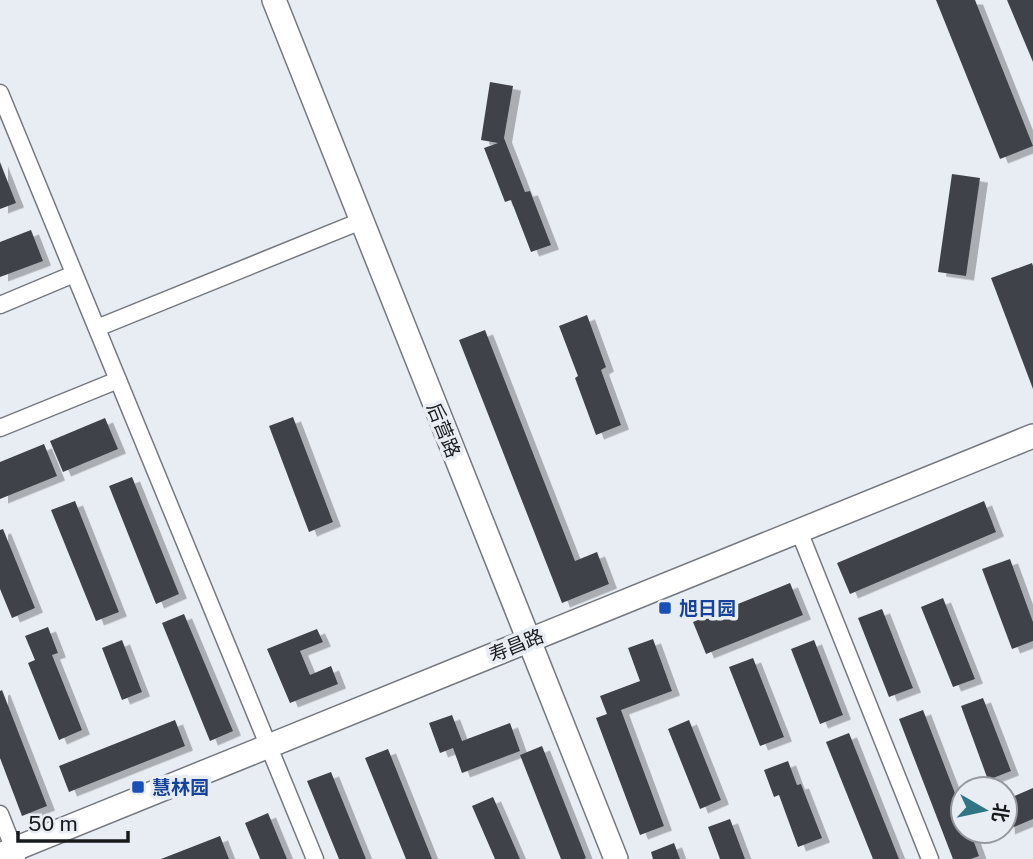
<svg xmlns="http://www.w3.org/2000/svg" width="1033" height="859" font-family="'Public Sans','Noto Sans SC',sans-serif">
	<defs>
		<filter id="shadow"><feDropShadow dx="8" dy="4.5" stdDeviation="0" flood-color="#0004"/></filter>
	</defs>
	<rect width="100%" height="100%" fill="#e8edf4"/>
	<!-- building -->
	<g fill="#3f4348" filter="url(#shadow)">
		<polygon points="936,0 975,0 1033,146 1000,159"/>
		<polygon points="1007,0 1033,0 1033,62"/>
		<polygon points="490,82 513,86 504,138 525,192 530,191 551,245 531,252 511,200 505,202 484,148 498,143 481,140"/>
		<polygon points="0,162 16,203 0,209"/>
		<polygon points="952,174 980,178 966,276 938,272"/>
		<polygon points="31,230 43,261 0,277 0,242"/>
		<polygon points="1032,263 1033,266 1033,389 991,278"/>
		<polygon points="587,315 606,367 601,370 621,425 596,435 575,378 578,376 559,326"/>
		<polygon points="485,330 575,561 597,552 609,584 562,603 459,340"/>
		<polygon points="293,417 333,522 309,532 269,426"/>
		<polygon points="105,418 118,449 63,472 50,441"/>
		<polygon points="44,444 57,476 0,499 0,462"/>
		<polygon points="132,477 179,594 156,604 109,486"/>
		<polygon points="75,501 119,612 96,621 51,510"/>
		<polygon points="984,501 996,532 850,594 837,563"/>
		<polygon points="3,529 35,608 12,618 0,589 0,530"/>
		<polygon points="1010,559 1033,622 1033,641 1012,649 982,569"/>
		<polygon points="790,583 803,615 706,654 693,622"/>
		<polygon points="943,598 975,679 953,687 921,607"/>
		<polygon points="882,609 913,688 889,697 858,618"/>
		<polygon points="184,614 233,731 210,741 162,623"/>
		<polygon points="48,627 58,653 52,655 82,730 59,740 28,663 35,660 25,636"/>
		<polygon points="317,629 323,642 300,651 310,675 331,666 338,684 290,703 267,649"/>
		<polygon points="653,639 672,691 621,710 664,826 640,835 596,718 607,714 600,696 640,681 628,648"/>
		<polygon points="122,640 142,692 122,700 102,648"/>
		<polygon points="814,640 843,715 820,724 791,649"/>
		<polygon points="753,658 784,737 760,746 729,667"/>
		<polygon points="2,690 47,806 22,816 0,758 0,691"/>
		<polygon points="983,698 1011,771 988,780 961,706"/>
		<polygon points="923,710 963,814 963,831 970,831 979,856 971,859 953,859 899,719"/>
		<polygon points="452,715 462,741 510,723 520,751 462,773 453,748 440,753 429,723"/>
		<polygon points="175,720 185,746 69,792 59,766"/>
		<polygon points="689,720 721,800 700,809 668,729"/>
		<polygon points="849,733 899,859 873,859 826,742"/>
		<polygon points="542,746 586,858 584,859 561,859 520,755"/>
		<polygon points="388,749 432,859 406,859 365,758"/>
		<polygon points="788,761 797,785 801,784 822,838 798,847 779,795 774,797 764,770"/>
		<polygon points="331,772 366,859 339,859 307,781"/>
		<polygon points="1033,788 1033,819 1007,830 1005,800"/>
		<polygon points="493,797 520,859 495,859 472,806"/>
		<polygon points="268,813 287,859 260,859 245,823"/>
		<polygon points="730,819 745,859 720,859 708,827"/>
		<polygon points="220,836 229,859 161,859"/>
		<polygon points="674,843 680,859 653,859 651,852"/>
	</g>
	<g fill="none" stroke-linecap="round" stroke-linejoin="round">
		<defs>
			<g id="street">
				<polyline points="0,93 315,859"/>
				<polyline points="0,305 74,274"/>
				<polyline points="97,328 361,221"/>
				<polyline points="0,428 118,380"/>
				<polyline points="799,531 930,859"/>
				<polyline points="0,814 17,857"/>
			</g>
			<g id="secondary">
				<polyline points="274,0 616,859"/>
				<polyline points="0,855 1033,436"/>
			</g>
		</defs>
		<!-- street casing -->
		<use href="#street" stroke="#75797f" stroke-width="19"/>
		<!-- secondary casing -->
		<use href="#secondary" stroke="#75797f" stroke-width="26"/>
		<!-- street -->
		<use href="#street" stroke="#fff" stroke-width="16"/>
		<!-- secondary -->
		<use href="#secondary" stroke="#fff" stroke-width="23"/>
	</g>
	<!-- markers -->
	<g fill="#1a4fb4" stroke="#e8edf4" stroke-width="2.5">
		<rect x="658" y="601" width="14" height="14" rx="3.5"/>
		<rect x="131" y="780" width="14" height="14" rx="3.5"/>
	</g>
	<g text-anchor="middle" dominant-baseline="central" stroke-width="7" stroke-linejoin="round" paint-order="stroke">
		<!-- street labels -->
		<g font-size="19" fill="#181a1c" stroke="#e8edf4">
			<text transform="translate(444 430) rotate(68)">后营路</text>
			<text transform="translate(516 645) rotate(-22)">寿昌路</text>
		</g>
		<!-- transit labels -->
		<g font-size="19" font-weight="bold" fill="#164399" stroke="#e8edf4" text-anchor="start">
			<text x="679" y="608">旭日园</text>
			<text x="152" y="787">慧林园</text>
		</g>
	</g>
	<!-- north arrow -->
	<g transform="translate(984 810) rotate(99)"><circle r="33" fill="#e8edf4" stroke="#95999e" stroke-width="2"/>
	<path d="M0-5L12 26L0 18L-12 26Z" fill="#307583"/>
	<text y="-10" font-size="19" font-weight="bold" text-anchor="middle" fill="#181a1c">北</text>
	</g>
	<!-- scale -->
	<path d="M18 831v10h110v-10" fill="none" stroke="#181a1c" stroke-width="3.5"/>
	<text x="28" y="831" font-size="21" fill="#181a1c" stroke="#e8edf4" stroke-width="5" paint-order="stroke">50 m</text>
</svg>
